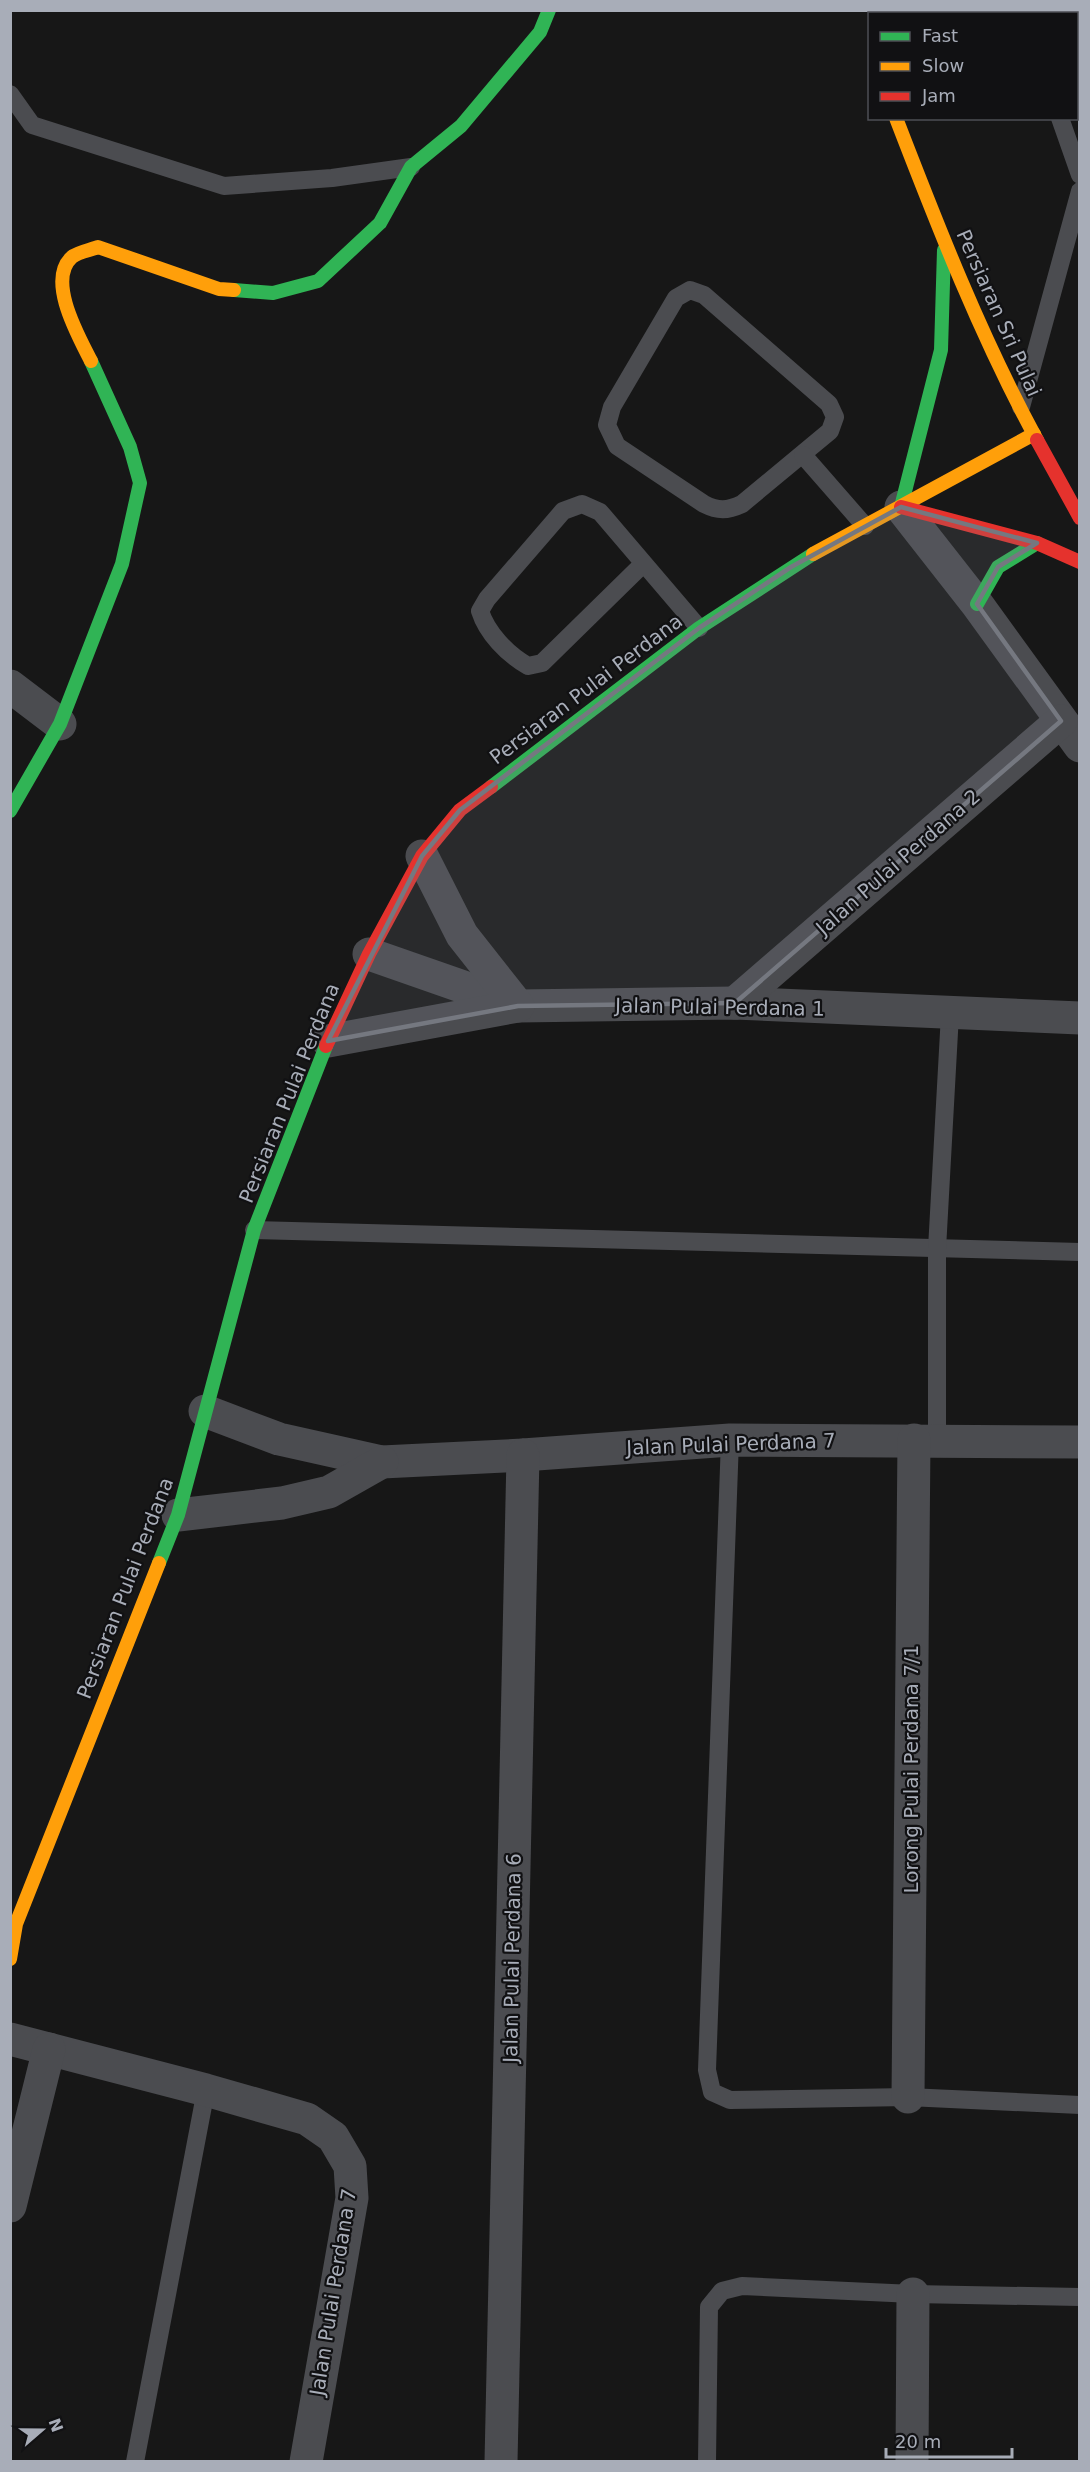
<svg xmlns="http://www.w3.org/2000/svg" width="1090" height="2472" font-family="'DejaVu Sans',sans-serif">
	<rect width="100%" height="100%" fill="#171717"/>
	<g fill="none" stroke-linecap="round" stroke-linejoin="round">
		<!-- lane -->
		<g stroke="#4b4c50" stroke-width="18">
			<polyline points="1023,10 1024,14"/>
			<polyline points="10,94 32,125 224,186 332,178 411,167"/>
			<polyline points="1060,118 1080,175"/>
			<path d="M690,290L704,295L829,404L835,417L830,431L742,504C727,511 718,511 704,504L617,446L607,425L612,407L676,298Z"/>
			<polyline points="1021,407 1080,191"/>
			<polyline points="803,455 865,526"/>
			<path d="M643,564L542,663L528,666C507,654 487,633 480,611L487,599L563,511L582,504L600,512L699,628"/>
			<polyline points="254,1230 1080,1252"/>
			<polyline points="730,1440 707,2070 712,2092 730,2100 908,2097 1080,2105"/>
			<polyline points="937,1440 937,1249 950,1014"/>
			<polyline points="135,2462 206,2090"/>
			<polyline points="707,2462 709,2307 722,2291 742,2286 913,2294 1080,2297"/>
		</g>
		<!-- street -->
		<g stroke="#4b4c50" stroke-width="33">
			<polyline points="901,507 977,604 1080,746"/>
			<polyline points="10,686 60,724"/>
			<polyline points="369,954 518,1006 735,1003 1080,1018"/>
			<polyline points="735,1003 1061,721"/>
			<polyline points="328,1041 518,1006 462,935 422,856"/>
			<polyline points="205,1411 279,1439 382,1462 523,1455 730,1440 1080,1442"/>
			<polyline points="178,1515 282,1503 329,1492 382,1462"/>
			<polyline points="10,2039 206,2090 307,2119 333,2137 350,2166 352,2198 306,2462"/>
			<polyline points="908,2097 914,1440"/>
			<polyline points="10,2206 49,2049"/>
			<polyline points="501,2462 523,1455"/>
			<polyline points="912,2462 913,2294"/>
		</g>
		<!-- fast -->
		<g stroke="#30b455" stroke-width="14">
			<polyline points="875,10 876,14"/>
			<polyline points="234,290 273,293 318,281 380,223 411,167 461,126 540,32 549,10"/>
			<polyline points="901,507 941,350 944,250"/>
			<polyline points="977,604 998,567 1037,543"/>
			<polyline points="491,787 699,628 813,554"/>
			<polyline points="10,811 60,724 122,564 140,483 130,447 91,361"/>
			<polyline points="159,1563 178,1515 254,1230 326,1046"/>
		</g>
		<!-- slow -->
		<g stroke="#ff9f0a" stroke-width="14">
			<path d="M896,118C938,227 981,337 1037,440"/>
			<path d="M91,361C79,337 46,280 72,257C78,252 91,250 98,247L219,289L234,290"/>
			<polyline points="813,554 1034,434"/>
			<polyline points="10,1959 16,1924 159,1563"/>
		</g>
		<!-- jam -->
		<g stroke="#e5322d" stroke-width="14">
			<polyline points="1037,440 1080,518"/>
			<polyline points="901,507 1037,543 1080,562"/>
			<polyline points="326,1046 369,954 422,856 460,810 491,787"/>
		</g>
	</g>
	<!-- marked area -->
	<path fill="#757880" fill-opacity="0.2" stroke="#757880" stroke-width="4.5" stroke-linejoin="round" d="M901,507L1037,543L998,567L977,604L1061,721L735,1003L518,1006L328,1041L422,856L460,810L699,628L791,567Z"/>
	<g text-anchor="middle" dominant-baseline="central" stroke-width="4.5" stroke-linejoin="round" paint-order="stroke">
		<!-- street labels -->
		<g font-size="20" fill="#a8adb8" stroke="#111113">
			<text transform="translate(999 313) rotate(66)">Persiaran Sri Pulai</text>
			<text transform="translate(586 689) rotate(-37)">Persiaran Pulai Perdana</text>
			<text transform="translate(898 862) rotate(-41)">Jalan Pulai Perdana 2</text>
			<text transform="translate(720 1007) rotate(1)">Jalan Pulai Perdana 1</text>
			<text transform="translate(289 1093) rotate(-68)">Persiaran Pulai Perdana</text>
			<text transform="translate(731 1444) rotate(-2)">Jalan Pulai Perdana 7</text>
			<text transform="translate(125 1588) rotate(-69)">Persiaran Pulai Perdana</text>
			<text transform="translate(911 1769) rotate(-90)">Lorong Pulai Perdana 7/1</text>
			<text transform="translate(512 1958) rotate(-89)">Jalan Pulai Perdana 6</text>
			<text transform="translate(333 2292) rotate(-81)">Jalan Pulai Perdana 7</text>
		</g>
	</g>
	<!-- border -->
	<rect width="1090" height="2472" fill="none" stroke="#a8adb8" stroke-width="24"/>
	<!-- legend -->
	<rect x="868" y="12" width="210" height="108" fill="#111113" stroke="#4d4f55" stroke-width="1.5"/>
	<rect x="880" y="32" width="30" height="9" fill="#30b455" stroke="#4d4f55" stroke-width="1.5"/>
	<text x="922" y="42" font-size="18" fill="#a8adb8">Fast</text>
	<rect x="880" y="62" width="30" height="9" fill="#ff9f0a" stroke="#4d4f55" stroke-width="1.5"/>
	<text x="922" y="72" font-size="18" fill="#a8adb8">Slow</text>
	<rect x="880" y="92" width="30" height="9" fill="#e5322d" stroke="#4d4f55" stroke-width="1.5"/>
	<text x="922" y="102" font-size="18" fill="#a8adb8">Jam</text>
	<!-- north arrow -->
	<g transform="translate(42 2430) rotate(70)" stroke="#111113" stroke-width="4.5" paint-order="stroke">
	<path d="M0-4.5L10 22L0 15L-10 22Z" fill="#a8adb8"/>
	<text y="-9" font-size="16" font-weight="bold" text-anchor="middle" fill="#a8adb8">N</text>
	</g>
	<!-- scale -->
	<path d="M886 2448v9h126v-9" fill="none" stroke="#a8adb8" stroke-width="3"/>
	<text x="895" y="2448" font-size="18" fill="#a8adb8" stroke="#111113" stroke-width="4.5" paint-order="stroke">20 m</text>
</svg>
